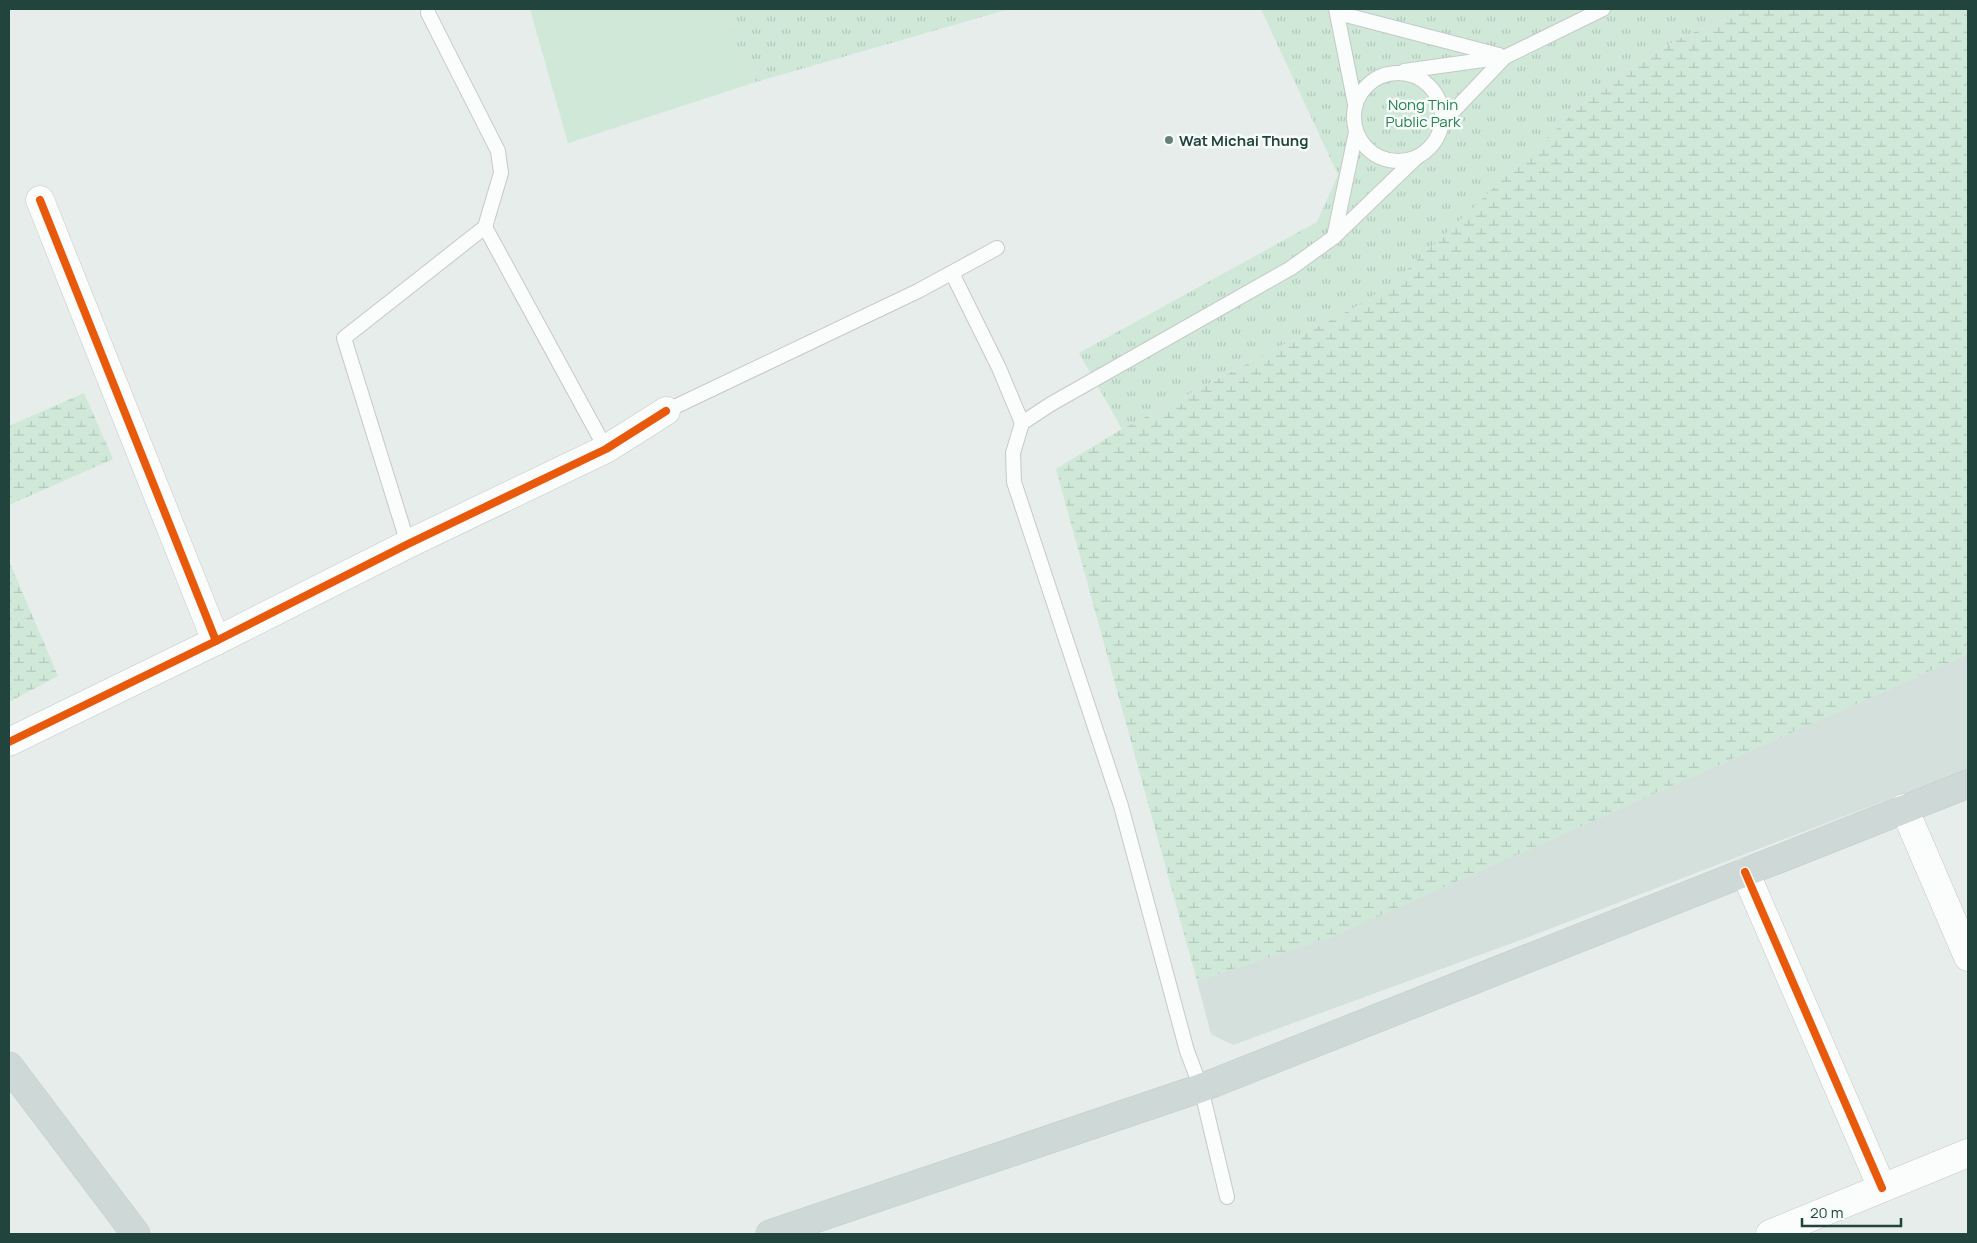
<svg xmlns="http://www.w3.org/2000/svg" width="1977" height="1243" font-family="Manrope,sans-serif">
	<defs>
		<pattern id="wetland-marsh" width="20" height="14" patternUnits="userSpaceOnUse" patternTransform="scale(1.25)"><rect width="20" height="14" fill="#cfe8d8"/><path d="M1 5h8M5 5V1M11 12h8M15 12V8" fill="none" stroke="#b1c8ba"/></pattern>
		<pattern id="park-tufts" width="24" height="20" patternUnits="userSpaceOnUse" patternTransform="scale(1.25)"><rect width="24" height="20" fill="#cfe8d8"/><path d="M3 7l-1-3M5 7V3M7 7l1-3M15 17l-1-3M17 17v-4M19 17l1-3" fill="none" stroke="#b1c8ba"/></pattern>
	</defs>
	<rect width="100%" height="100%" fill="#e7edea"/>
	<!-- built -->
	<polygon fill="#d4e0db" points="1968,654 1968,769 1518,941 1233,1045 1211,1034 1197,981 1336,935"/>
	<!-- grass -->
	<polygon fill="#cfe8d8" points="530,9 719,9 756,82 568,143"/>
	<!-- wetland -->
	<g fill="url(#wetland-marsh)">
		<polygon points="1747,9 1968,9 1968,654 1336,935 1197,981 1056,469 1122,429 1355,307 1505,177 1603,85 1676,40"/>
		<polygon points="84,393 113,459 9,505 9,426"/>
		<polygon points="9,561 58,676 9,702"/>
	</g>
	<!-- park -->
	<g fill="url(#park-tufts)">
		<polygon points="719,9 1009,9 756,82"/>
		<polygon points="1261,9 1747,9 1676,40 1603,85 1394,282 1355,307 1122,429 1079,353 1317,222 1338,175"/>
	</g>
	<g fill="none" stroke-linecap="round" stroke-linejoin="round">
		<defs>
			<g id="service">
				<polyline points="1336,9 1355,104"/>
				<polyline points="1338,13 1499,55"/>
				<polyline points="1404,71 1505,57 1603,9"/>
				<circle cx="1398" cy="117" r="44"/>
				<polyline points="1442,123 1505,57"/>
				<polyline points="485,227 606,449"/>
				<polyline points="1334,237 1356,132"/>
				<polyline points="952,273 999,368 1022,423"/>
				<polyline points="666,411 918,291 997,248"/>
				<polyline points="408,544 344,338 485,227 501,173 498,151 428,13"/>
				<polyline points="1227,1197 1201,1088 1187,1051 1121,806 1014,482 1013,453 1022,423 1051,404 1291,268 1334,237 1416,158"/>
			</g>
			<g id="minor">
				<polyline points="40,200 216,641"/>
				<polyline points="9,742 216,641 408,544 606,449 666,411"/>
				<polyline points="1904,808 1968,957"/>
				<polyline points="1745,872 1882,1188"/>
				<polyline points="1770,1234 1968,1153"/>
			</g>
			<g id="primary">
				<polyline points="9,1066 136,1234"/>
				<polyline points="770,1234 1201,1088 1968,784"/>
			</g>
		</defs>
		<!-- service casing -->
		<use href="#service" stroke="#c4cac7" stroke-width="16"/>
		<!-- minor casing -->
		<use href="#minor" stroke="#c4cac7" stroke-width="29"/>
		<!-- primary casing -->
		<use href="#primary" stroke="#c1ccca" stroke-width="29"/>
		<!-- service -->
		<use href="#service" stroke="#fbfcfc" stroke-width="14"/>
		<!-- minor -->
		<use href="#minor" stroke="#fbfcfc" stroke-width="28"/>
		<!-- primary -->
		<use href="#primary" stroke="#ced8d6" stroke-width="28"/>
		<defs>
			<g id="cycleway">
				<polyline points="40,200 216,641"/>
				<polyline points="9,742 216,641 408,544 606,449 666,411"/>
				<polyline points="1745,872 1882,1188"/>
			</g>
		</defs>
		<!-- cycleway casing -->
		<use href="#cycleway" stroke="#f6fbf9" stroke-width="11"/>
		<!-- cycleway -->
		<use href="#cycleway" stroke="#e8590c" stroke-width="8"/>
	</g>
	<!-- markers -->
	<circle fill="#667f7a" stroke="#f6fbf9" stroke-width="2" cx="1169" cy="140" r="5"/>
	<g text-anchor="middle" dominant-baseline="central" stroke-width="5" stroke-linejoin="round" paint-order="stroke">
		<!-- park labels -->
		<g font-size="15" fill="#268050" stroke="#f6fbf9">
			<text x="1423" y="104">Nong Thin<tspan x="1423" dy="17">Public Park</tspan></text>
		</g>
		<!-- poi labels -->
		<g font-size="15" font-weight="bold" fill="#21443d" stroke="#f6fbf9" text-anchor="start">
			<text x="1179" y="140">Wat Michai Thung</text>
		</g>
	</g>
	<!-- border -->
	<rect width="1977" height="1243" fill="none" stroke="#21443d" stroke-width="20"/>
	<!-- scale -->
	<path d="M1802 1218v8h99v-8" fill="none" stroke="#21443d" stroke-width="2.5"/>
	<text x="1810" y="1218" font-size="15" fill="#21443d" stroke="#f6fbf9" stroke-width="4" paint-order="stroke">20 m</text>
</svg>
